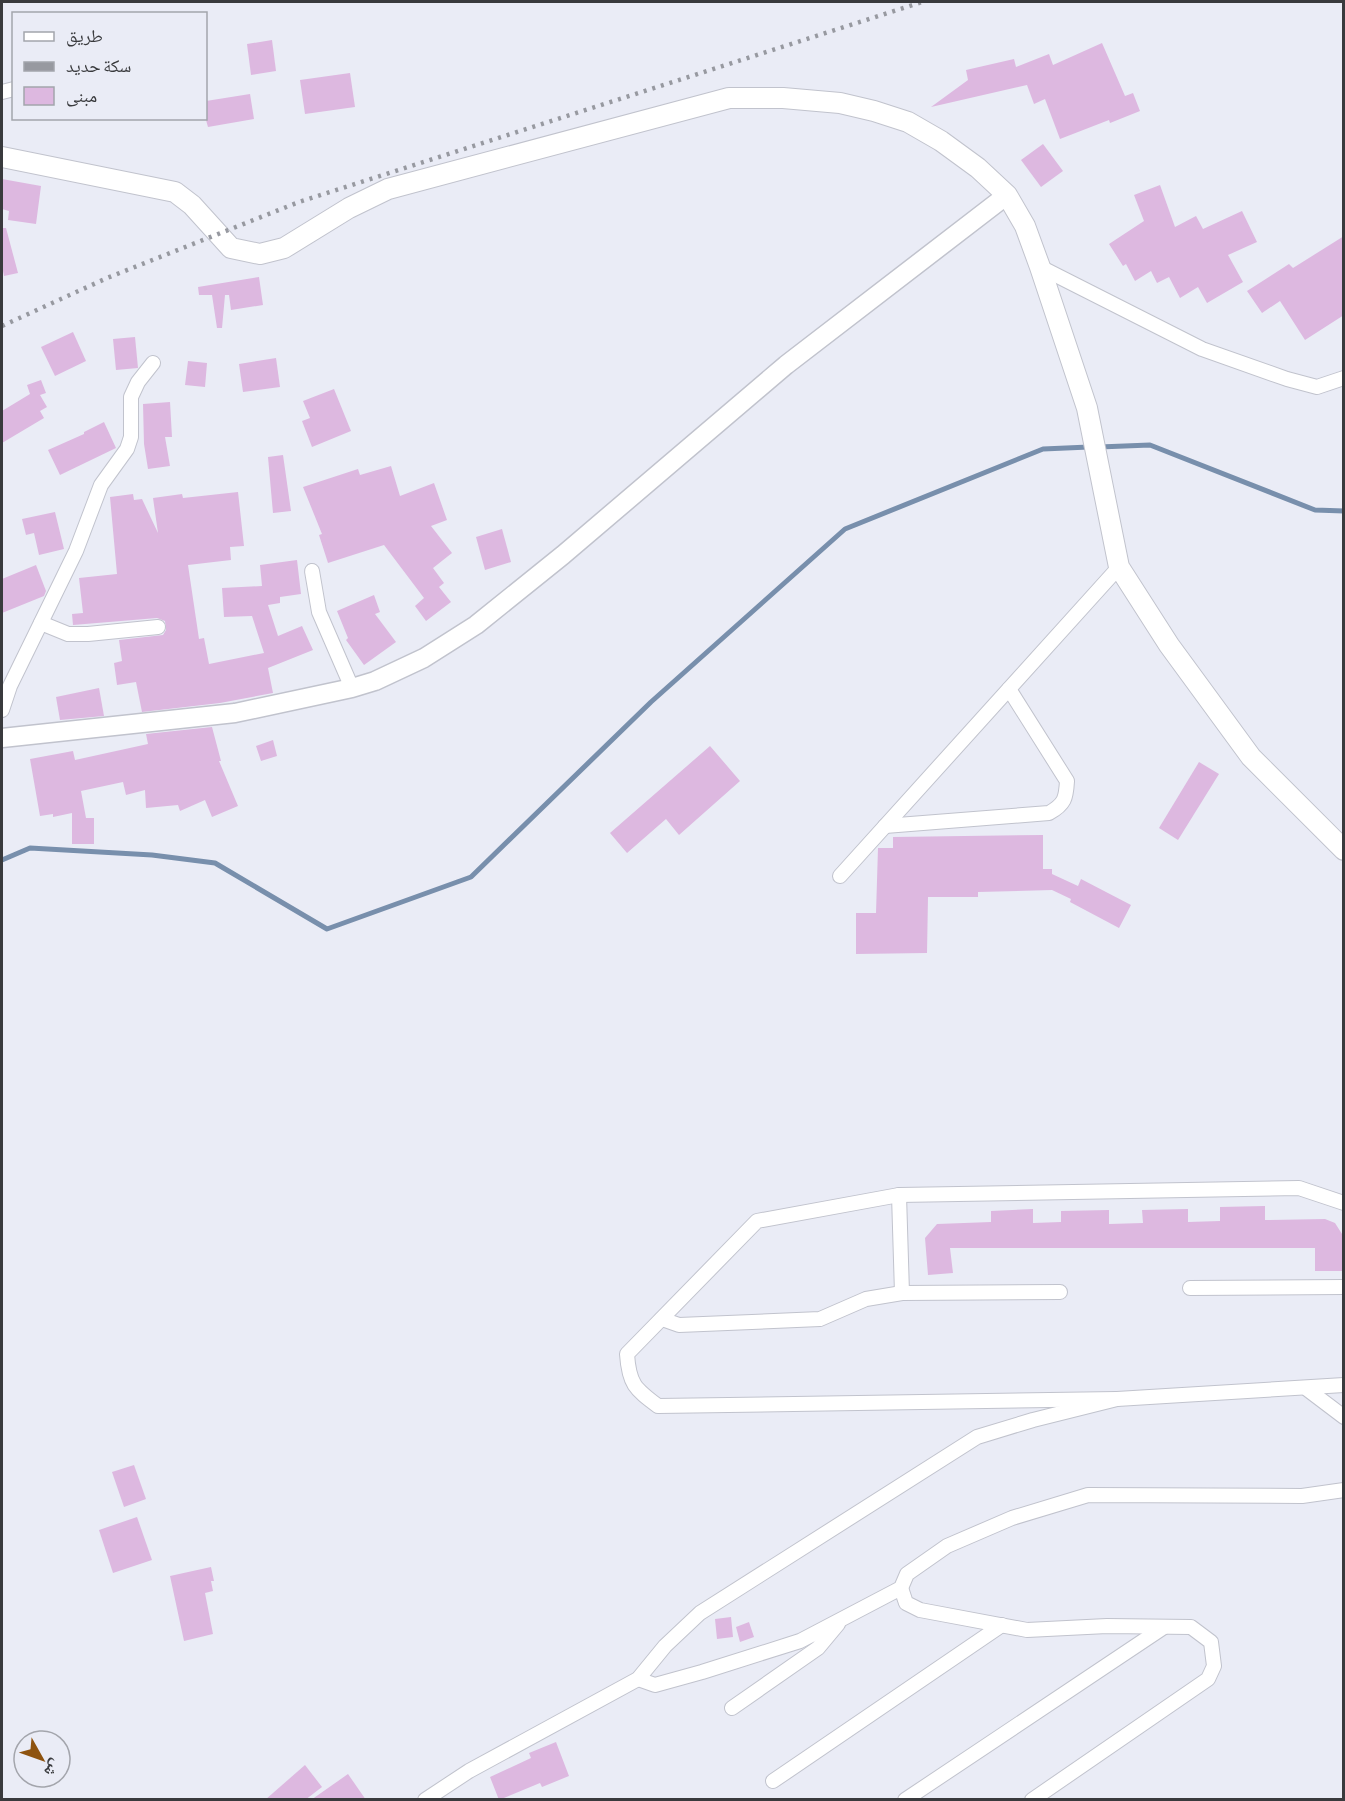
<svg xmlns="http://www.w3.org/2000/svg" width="1345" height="1801" font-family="'Asap Condensed','Noto Naskh Arabic',sans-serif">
	<rect width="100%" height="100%" fill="#eaecf6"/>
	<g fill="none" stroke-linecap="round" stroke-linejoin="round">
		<!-- stream -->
		<g stroke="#788fac" stroke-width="5">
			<polyline points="1099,447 1150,445 1315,510 1344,511"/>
			<polyline points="2,860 30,848 152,855 215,863 327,929 471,877 651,702 845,529 1043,449 1089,447"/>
		</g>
	</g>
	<!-- building -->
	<g fill="#ddb8e0">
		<polygon points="272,40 276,71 251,75 247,44"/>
		<polygon points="1102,43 1125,96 1133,93 1140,111 1110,123 1109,120 1060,139 1045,99 1034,104 1027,85 931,107 968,80 966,70 1014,59 1016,67 1049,54 1053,65"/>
		<polygon points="350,73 355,107 305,114 300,80"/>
		<polygon points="250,94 254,119 208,127 206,120 206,101"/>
		<polygon points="1043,144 1063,171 1041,187 1021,160"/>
		<polygon points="2,179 41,186 36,224 8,220 9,211 2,209"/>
		<polygon points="1160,185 1175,227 1196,216 1203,229 1242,211 1257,242 1228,255 1243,282 1207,303 1198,287 1180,298 1169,277 1157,283 1151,271 1135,281 1126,264 1123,266 1109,244 1144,221 1134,195"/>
		<polygon points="2,228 6,228 18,273 4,276 2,266"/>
		<polygon points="1344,236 1344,315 1305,340 1280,301 1262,313 1247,291 1289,264 1293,268"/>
		<polygon points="259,277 263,305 231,310 229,295 225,295 222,328 217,328 212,295 199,295 198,287"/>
		<polygon points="73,332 86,361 55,376 41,347"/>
		<polygon points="135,337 138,368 116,370 113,339"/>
		<polygon points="276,358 280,387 243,392 239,364"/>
		<polygon points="188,361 207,363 205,387 185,385"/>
		<polygon points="41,380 46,393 40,395 47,407 40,411 44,418 2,443 2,411 30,394 27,385"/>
		<polygon points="334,389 351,431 312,447 302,421 310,418 303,401"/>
		<polygon points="170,402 172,437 165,437 170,466 148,469 144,444 143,404"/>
		<polygon points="104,422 116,448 60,475 48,450 84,434 84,432"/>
		<polygon points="283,455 291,511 273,513 268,457"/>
		<polygon points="391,466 400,496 434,483 447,520 431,526 452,553 433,568 444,583 439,587 451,602 426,621 415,606 424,598 384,545 328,563 319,535 322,534 303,487 358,469 360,475"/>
		<polygon points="238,492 244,546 230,547 231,560 188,565 199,639 204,638 209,664 264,653 252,616 224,617 222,588 262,586 260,565 297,560 301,594 280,597 280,603 268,605 278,636 302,626 313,650 268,668 273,693 220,703 142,712 136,682 117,685 114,663 122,661 119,640 163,635 166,630 165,621 157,618 73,625 72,614 83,613 79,578 117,574 110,497 133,494 134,500 142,499 158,533 153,498 182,494 183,498"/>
		<polygon points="55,512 64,549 39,555 34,533 26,535 22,519"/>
		<polygon points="502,529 511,562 485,570 476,537"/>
		<polygon points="36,565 46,591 44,596 2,613 2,579"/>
		<polygon points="374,595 380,612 375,614 396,642 364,665 346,640 348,638 337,611"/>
		<polygon points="99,688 104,716 60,720 56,697"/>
		<polygon points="212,727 221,761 219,761 238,806 212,817 205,800 180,811 178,805 146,808 145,790 126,795 123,782 81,791 86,818 94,818 94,844 72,844 72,813 53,817 53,814 40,816 30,759 73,751 75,760 148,744 146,734"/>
		<polygon points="273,740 277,756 261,761 256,746"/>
		<polygon points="710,746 740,781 679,835 666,819 627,853 610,833"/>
		<polygon points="1199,762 1219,774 1178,840 1159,828"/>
		<polygon points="1043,835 1043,869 1052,869 1052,874 1078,886 1081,879 1131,905 1119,928 1070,902 1071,899 1052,890 978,892 978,897 928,897 927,953 856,954 856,913 876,913 878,848 893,848 893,837"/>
		<polygon points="1265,1206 1265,1220 1325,1219 1335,1223 1342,1234 1342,1271 1315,1271 1315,1248 950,1248 953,1273 928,1275 925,1238 937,1224 991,1222 991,1211 1033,1209 1033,1223 1061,1222 1061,1211 1109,1210 1109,1224 1143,1223 1142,1210 1188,1209 1188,1222 1220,1221 1220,1207"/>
		<polygon points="134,1465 146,1499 124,1507 112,1472"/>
		<polygon points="137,1517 152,1560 113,1573 99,1530"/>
		<polygon points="211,1567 214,1581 211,1581 213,1591 205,1593 213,1634 184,1641 170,1576"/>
		<polygon points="731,1617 733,1637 717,1639 715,1619"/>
		<polygon points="749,1622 754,1637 740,1642 736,1627"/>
		<polygon points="556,1742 569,1776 542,1787 540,1783 499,1800 490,1777 531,1758 529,1753"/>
		<polygon points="305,1765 322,1787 305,1800 265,1800"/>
		<polygon points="348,1774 366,1800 311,1800"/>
	</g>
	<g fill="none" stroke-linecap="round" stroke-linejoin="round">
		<defs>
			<g id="minor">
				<polyline points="2,92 14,89"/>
				<polyline points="1040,267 1202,349 1287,379 1317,387 1344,378"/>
				<polyline points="312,571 319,612 352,688"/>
				<polyline points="41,623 68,634 88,634 158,627"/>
				<polyline points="2,710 10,686 76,551 101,485 127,449 131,437 131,397 138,382 153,363"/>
				<path d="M885,826L1049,813C1065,804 1066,798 1067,781L1009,689"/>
				<polyline points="840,876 1119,567"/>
				<polyline points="899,1195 902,1293"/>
				<polyline points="1190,1288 1344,1287"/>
				<polyline points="662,1319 679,1325 820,1319 866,1299 902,1293 1060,1292"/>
				<polyline points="1307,1389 1344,1417"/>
				<path d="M1117,1399L658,1406C635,1389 629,1384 627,1354L757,1221L899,1195L1299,1188L1344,1203"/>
				<polyline points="901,1588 906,1603 920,1610 1027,1630 1107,1626 1191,1627 1211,1642 1214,1666 1208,1679 1032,1800"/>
				<polyline points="638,1679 655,1685 702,1672 800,1641 901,1588 907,1574 947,1546 1012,1518 1088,1495 1302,1496 1344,1490"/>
				<polyline points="732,1708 818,1648 838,1624"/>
				<polyline points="773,1781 1002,1625"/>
				<polyline points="425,1800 469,1771 638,1679 665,1646 700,1613 977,1437 1033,1420 1117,1399 1344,1385"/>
				<polyline points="905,1800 1164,1627"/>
			</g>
			<polyline id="tertiary" points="2,738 235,713 352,688 375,681 424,658 476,625 563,555 786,365 1007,195"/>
			<polyline id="secondary" points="2,157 175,192 192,205 231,248 260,254 284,248 349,208 388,189 729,98 783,98 840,103 874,111 908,122 941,141 978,168 1007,195 1025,226 1040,267 1087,408 1119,567 1169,645 1251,757 1344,850"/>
		</defs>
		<!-- minor casing -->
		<use href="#minor" stroke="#c1c3cd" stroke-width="16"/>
		<!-- tertiary casing -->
		<use href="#tertiary" stroke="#c1c3cd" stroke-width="21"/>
		<!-- secondary casing -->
		<use href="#secondary" stroke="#c1c3cd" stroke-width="22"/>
		<!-- minor -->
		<use href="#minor" stroke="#fff" stroke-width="14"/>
		<!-- tertiary -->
		<use href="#tertiary" stroke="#fff" stroke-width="18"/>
		<!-- secondary -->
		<use href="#secondary" stroke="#fff" stroke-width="20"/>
		<!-- rail -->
		<polyline stroke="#9799a0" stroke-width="4.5" stroke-dasharray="3 6" stroke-linecap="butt" points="2,326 107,278 299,202 922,2"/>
	</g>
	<!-- border -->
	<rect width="1345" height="1801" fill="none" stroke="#393a3d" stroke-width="6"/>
	<!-- legend -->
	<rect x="12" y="12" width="195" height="108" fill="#eaecf6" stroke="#a3a5ac" stroke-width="1.5"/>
	<rect x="24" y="32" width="30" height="9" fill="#ffffff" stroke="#a3a5ac" stroke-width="1.5"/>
	<text x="66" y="42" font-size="18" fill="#393a3d">طريق</text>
	<rect x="24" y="62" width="30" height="9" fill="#9799a0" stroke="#a3a5ac" stroke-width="1.5"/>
	<text x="66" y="72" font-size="18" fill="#393a3d">سكة حديد</text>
	<rect x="24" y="87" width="30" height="18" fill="#ddb8e0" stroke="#a3a5ac" stroke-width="1.5"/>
	<text x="66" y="102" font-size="18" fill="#393a3d">مبنى</text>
	<!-- north arrow -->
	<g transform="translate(42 1759) rotate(130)"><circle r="28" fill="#eaecf6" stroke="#a3a5ac" stroke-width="1.5"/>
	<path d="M0-4.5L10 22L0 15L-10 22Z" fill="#8e530f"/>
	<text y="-9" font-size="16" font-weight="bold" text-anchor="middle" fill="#393a3d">ش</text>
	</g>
</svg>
